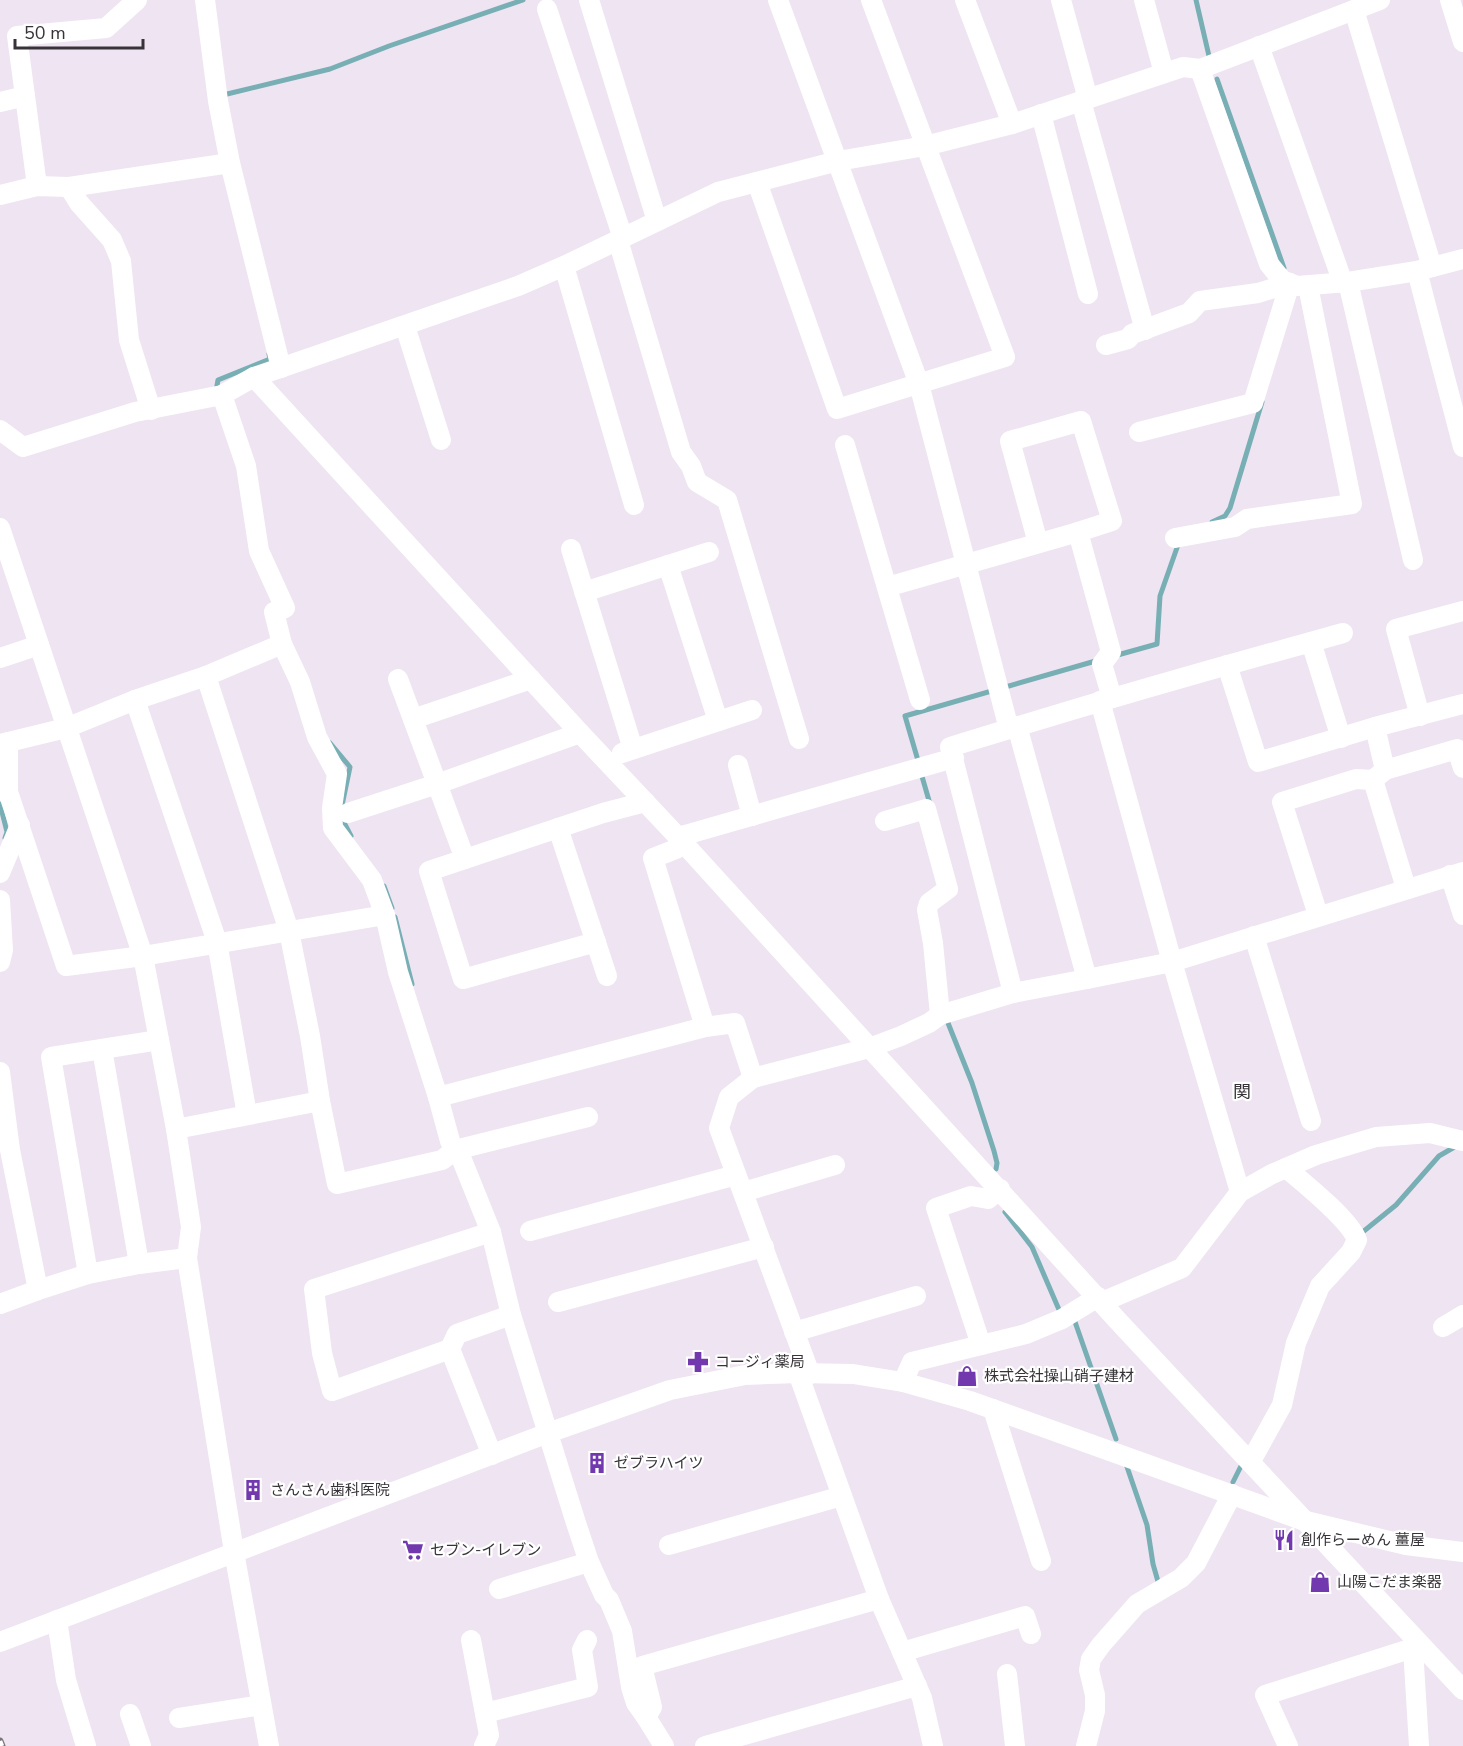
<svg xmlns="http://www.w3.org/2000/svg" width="1463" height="1746" font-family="'Nunito Sans','Noto Sans JP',sans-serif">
	<rect width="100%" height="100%" fill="#efe4f1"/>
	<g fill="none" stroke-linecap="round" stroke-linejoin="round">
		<!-- stream -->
		<g stroke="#77afb5" stroke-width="5">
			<polyline points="1196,0 1209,56"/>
			<polyline points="1217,79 1284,268"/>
			<polyline points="223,95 330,69 389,46 523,0"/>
			<polyline points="216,391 218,380 270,359 269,354"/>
			<polyline points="1212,522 1225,516 1230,508 1262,402"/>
			<polyline points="1114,656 1157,644 1160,596 1179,542"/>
			<polyline points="330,743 350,767 340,815 351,836"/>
			<polyline points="919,764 905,716 1099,660"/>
			<polyline points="921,773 930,804"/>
			<polyline points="0,804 7,832 5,838"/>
			<polyline points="384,886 392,908"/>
			<polyline points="395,917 412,984"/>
			<polyline points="946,1018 972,1083 994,1151 997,1163 996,1169"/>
			<polyline points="1005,1212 1032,1247 1060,1312 1063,1311"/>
			<polyline points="1359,1235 1396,1205 1439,1156 1458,1145"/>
			<polyline points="1074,1319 1116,1439"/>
			<polyline points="1126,1464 1147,1525 1153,1564 1159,1585"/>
			<polyline points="1233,1482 1241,1466"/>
		</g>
		<!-- minor -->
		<g stroke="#fff" stroke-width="20">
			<polyline points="205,0 218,101 230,163 281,368"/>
			<polyline points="589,0 657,221"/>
			<polyline points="778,0 919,384 1009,729"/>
			<polyline points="965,0 1012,124"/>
			<polyline points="1061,0 1088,99"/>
			<polyline points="1144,0 1164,73"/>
			<polyline points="1450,0 1463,42"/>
			<polyline points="547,9 623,238"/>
			<polyline points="1354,10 1432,267"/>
			<polyline points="1259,46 1343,283"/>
			<polyline points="1200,69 1269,264 1282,280 1297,286 1348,282 1417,271 1463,259"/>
			<polyline points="1081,101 1145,330"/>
			<polyline points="0,102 25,96"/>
			<polyline points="1041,114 1088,294"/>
			<polyline points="757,182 837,409 1005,357 871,0"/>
			<polyline points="37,186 17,36 106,28 137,0"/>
			<polyline points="69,187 79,203 112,240 121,261 129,340 151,410"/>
			<polyline points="0,195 37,186 69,187 230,163"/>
			<polyline points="618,240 681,452 691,466 697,482 727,500 799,739"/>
			<polyline points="564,266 634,505"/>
			<polyline points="1417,271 1463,447"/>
			<polyline points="1348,282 1413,560"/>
			<polyline points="405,326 441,440"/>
			<polyline points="1106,345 1128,339 1132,334 1189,313 1200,301 1258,293 1290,283 1253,403 1139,432"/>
			<polyline points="254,377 580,733 678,837 1119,1322 1463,1690"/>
			<polyline points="222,395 246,466 259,551 285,608 274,612 282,644"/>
			<polyline points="0,430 23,447 135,412 222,395 254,377 518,286 564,266 718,192 838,161 925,146 1012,124 1183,67 1200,69 1380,0"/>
			<polyline points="845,445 920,700"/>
			<polyline points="0,528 143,956 176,1129 191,1227 187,1258 234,1552 269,1746"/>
			<polyline points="1175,538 1235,527 1247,519 1352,504 1308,286"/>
			<polyline points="1038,543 1010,441 1081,421 1112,521 1078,532 1111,652 1102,664 1112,698"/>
			<polyline points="571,549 633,749"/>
			<polyline points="668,565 718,721"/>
			<polyline points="887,587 1078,532"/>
			<polyline points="584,592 709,552"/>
			<polyline points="1311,642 1343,633"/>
			<polyline points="0,658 39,645"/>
			<polyline points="1227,665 1258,762 1375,727 1463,704"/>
			<polyline points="206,676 282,644 300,682 317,737 337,774 332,808 333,828 372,880 385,915"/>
			<polyline points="398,679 465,859"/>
			<polyline points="135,700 217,942 247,1115"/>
			<polyline points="1420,716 1396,629 1463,611"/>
			<polyline points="413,719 531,679"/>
			<path d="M1017,726L1087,979L1013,993L950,747C1070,710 1190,675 1311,642L1341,738"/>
			<polyline points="1375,727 1385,770"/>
			<polyline points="8,742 8,792 66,966 143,956 385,915 398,972 438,1097 705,1027 735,1023 753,1078"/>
			<polyline points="0,744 66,728 135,700 206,676 289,931 310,1036 320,1101 176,1129"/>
			<polyline points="622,753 752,710"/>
			<polyline points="738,765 752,816"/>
			<polyline points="1373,780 1406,888"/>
			<polyline points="348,813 437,784 580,733"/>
			<polyline points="558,828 607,976"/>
			<polyline points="678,837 954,758"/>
			<polyline points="684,843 676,849 653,858 705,1027"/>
			<polyline points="0,873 20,825"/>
			<polyline points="1450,875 1463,915"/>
			<polyline points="0,900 3,950 0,962"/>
			<polyline points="1318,915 1282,802 1356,779 1373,780 1385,770 1457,749 1463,768"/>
			<polyline points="1254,936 1311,1121"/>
			<polyline points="596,942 463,979 429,871 603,813 645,802"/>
			<polyline points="1087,979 1172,962 1100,701"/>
			<polyline points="940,1015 1013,993"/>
			<polyline points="102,1049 139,1264"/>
			<polyline points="0,1072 10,1150 38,1290 88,1274 139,1264 187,1258"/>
			<polyline points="320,1101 337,1184 442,1160 455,1150 450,1141 438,1097"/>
			<polyline points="588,1117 455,1150 462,1160 491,1232 511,1315 576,1523 589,1562 604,1595 609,1600 622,1631 631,1687 636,1703 646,1717 652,1707 642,1666 879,1599 798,1373"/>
			<polyline points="743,1192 835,1165"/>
			<polyline points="1240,1192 1172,962 1463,872"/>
			<polyline points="530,1231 736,1175"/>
			<polyline points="88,1274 51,1057 159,1040"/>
			<polyline points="558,1302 764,1247"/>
			<polyline points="1102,1302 1182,1268 1240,1192 1272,1174 1316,1155 1376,1137 1430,1133 1463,1141"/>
			<polyline points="0,1304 38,1290"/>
			<polyline points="1443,1327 1463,1315"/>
			<polyline points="794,1332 916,1296"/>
			<polyline points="981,1345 936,1208 971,1196 988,1199 1000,1189"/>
			<polyline points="450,1349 332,1391 322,1353 314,1289 491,1232"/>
			<polyline points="810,1374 719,1128 729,1097 753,1078 869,1048 901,1036 929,1023 940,1015 933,943 927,910 929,903 948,889 926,809 885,821"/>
			<polyline points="903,1382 912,1362 1026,1334 1062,1319 1098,1297"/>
			<polyline points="993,1409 1041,1561"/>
			<polyline points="492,1455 450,1349 457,1334 511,1315"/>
			<path d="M1251,1461L1282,1405L1296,1343L1320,1286L1351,1252L1357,1240C1350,1220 1304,1183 1286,1168"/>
			<polyline points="669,1545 842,1496"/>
			<polyline points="499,1589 589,1562"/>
			<polyline points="879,1599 922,1698 933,1746"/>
			<polyline points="57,1620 66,1680 86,1746"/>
			<polyline points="471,1640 489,1735 484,1746"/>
			<polyline points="0,1642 548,1433 670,1390 745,1375 798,1373 853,1374 903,1382 970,1401 1302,1520 1406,1545 1463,1552"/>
			<polyline points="1413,1648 1419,1746"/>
			<polyline points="902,1652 1025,1616 1031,1634"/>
			<polyline points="1007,1674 1015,1746"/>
			<polyline points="485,1713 588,1687 582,1650 587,1640"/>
			<polyline points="130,1714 141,1746"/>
			<polyline points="646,1717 664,1746"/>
			<polyline points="179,1718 261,1705"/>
			<polyline points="705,1746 917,1686"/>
			<polyline points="1086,1746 1095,1711 1095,1695 1089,1670 1091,1659 1101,1645 1137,1604 1181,1578 1196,1563 1232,1494"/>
			<polyline points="1288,1746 1265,1695 1413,1648 1417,1642"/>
		</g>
		<defs>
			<polyline id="rail" points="0,1741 2,1746"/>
		</defs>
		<!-- rail casing -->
		<use href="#rail" stroke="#7c757d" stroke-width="7"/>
		<!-- rail -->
		<use href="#rail" stroke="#fff" stroke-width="4.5" stroke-dasharray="14" stroke-linecap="butt"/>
	</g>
	<!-- icons -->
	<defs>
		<symbol id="pharmacy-bare" viewBox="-9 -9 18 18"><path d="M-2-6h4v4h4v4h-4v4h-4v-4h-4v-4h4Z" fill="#7238ae" stroke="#fff" stroke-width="2.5" paint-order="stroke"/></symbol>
		<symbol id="shop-bare" viewBox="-9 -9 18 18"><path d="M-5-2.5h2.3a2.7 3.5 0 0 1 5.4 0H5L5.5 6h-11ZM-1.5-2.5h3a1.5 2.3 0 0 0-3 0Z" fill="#7238ae" stroke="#fff" stroke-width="2.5" paint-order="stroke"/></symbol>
		<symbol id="building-bare" viewBox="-9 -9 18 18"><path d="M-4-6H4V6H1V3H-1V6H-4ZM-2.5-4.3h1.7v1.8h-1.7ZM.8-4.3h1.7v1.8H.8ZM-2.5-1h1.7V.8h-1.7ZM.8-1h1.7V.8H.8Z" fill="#7238ae" stroke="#fff" stroke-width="2.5" paint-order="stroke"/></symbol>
		<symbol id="restaurant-bare" viewBox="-9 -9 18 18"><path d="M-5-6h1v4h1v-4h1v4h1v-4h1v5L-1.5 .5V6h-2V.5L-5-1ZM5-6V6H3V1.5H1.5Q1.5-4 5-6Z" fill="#7238ae" stroke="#fff" stroke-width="2.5" paint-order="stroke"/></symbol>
		<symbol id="supermarket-bare" viewBox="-9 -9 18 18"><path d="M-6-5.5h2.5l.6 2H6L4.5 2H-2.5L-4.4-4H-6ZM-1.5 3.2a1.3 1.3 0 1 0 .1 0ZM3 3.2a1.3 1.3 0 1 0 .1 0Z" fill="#7238ae" stroke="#fff" stroke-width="2.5" paint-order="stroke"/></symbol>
	</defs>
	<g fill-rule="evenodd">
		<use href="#pharmacy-bare" x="683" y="1347" width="30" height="30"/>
		<use href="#shop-bare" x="952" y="1361" width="30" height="30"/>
		<use href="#building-bare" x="582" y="1448" width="30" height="30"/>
		<use href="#building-bare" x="238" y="1475" width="30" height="30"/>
		<use href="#restaurant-bare" x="1269" y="1525" width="30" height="30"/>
		<use href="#supermarket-bare" x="398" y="1535" width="30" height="30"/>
		<use href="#shop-bare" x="1305" y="1567" width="30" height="30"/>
	</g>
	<g text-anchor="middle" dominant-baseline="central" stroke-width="4.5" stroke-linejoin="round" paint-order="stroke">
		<!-- poi labels -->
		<g font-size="15" fill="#373338" stroke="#fff" text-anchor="start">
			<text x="715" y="1362">コージィ薬局</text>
			<text x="984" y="1376">株式会社操山硝子建材</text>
			<text x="614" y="1463">ゼブラハイツ</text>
			<text x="270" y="1490">さんさん歯科医院</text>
			<text x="1301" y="1540">創作らーめん 薑屋</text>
			<text x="430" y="1550">セブン-イレブン</text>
			<text x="1337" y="1582">山陽こだま楽器</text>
		</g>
		<!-- quarter labels -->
		<g font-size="18" fill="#373338" stroke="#fff">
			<text x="1242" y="1092">関</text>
		</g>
	</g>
	<!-- scale -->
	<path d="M15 39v9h128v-9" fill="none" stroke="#373338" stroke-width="3"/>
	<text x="24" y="39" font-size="18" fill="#373338" stroke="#ffffff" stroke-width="4.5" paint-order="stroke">50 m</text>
</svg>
